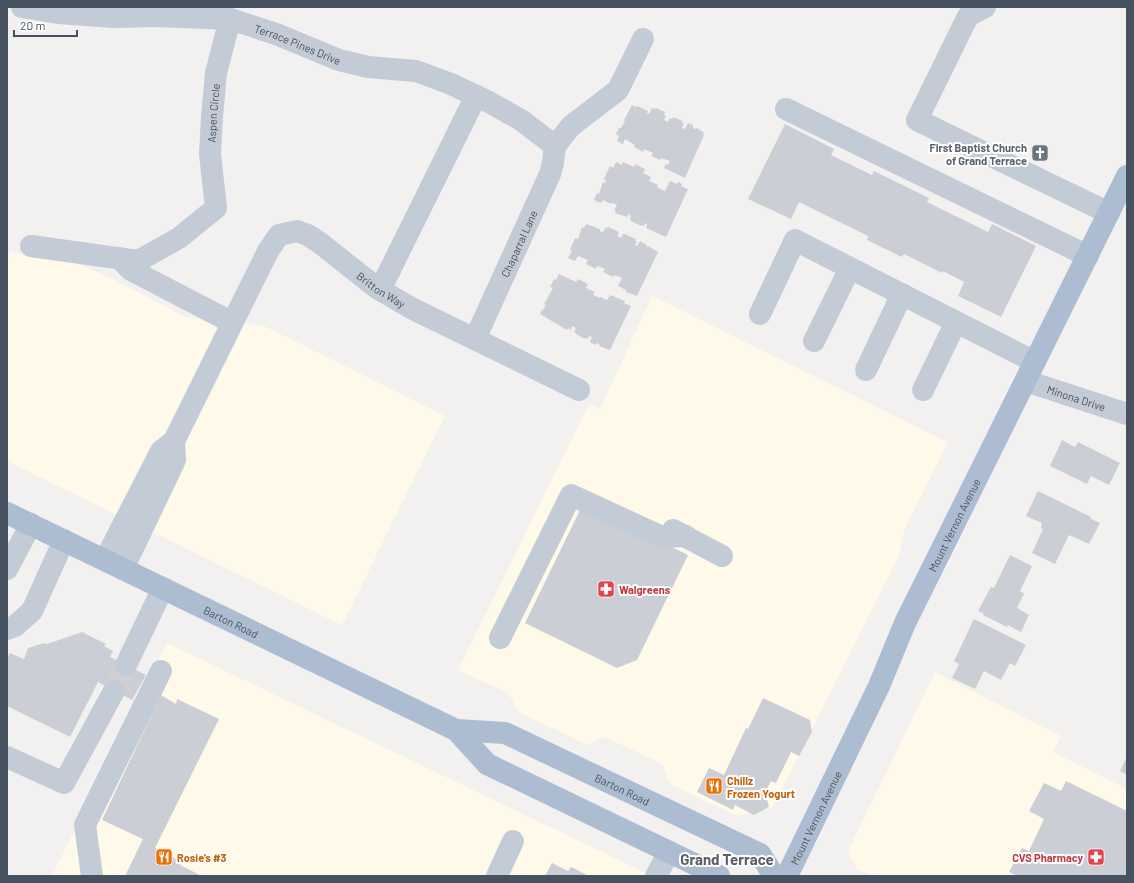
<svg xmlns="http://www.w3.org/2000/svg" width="1134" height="883" font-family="Barlow,sans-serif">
	<rect width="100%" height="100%" fill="#f3f0f0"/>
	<!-- commercial -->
	<g fill="#fef9e9">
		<polygon points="10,252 70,260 119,282 185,317 264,326 445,416 342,625 7,461 7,260"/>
		<polygon points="652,296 948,442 904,530 899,556 773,807 737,816 670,784 662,764 605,737 587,745 519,712 508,693 458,670 589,404 600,409"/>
		<polygon points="167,643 652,876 52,876"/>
		<polygon points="935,672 1061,736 1053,752 1127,789 1127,876 872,876 857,869 848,851"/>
	</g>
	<!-- building -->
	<g fill="#ccced6">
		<polygon points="632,105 636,107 637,106 648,111 647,113 649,114 652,108 655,109 656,108 665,112 664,115 666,116 664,120 668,122 670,118 672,119 673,117 683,121 682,123 684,124 682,128 685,129 688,123 693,125 693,128 695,129 697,128 704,133 703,135 704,135 685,178 664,168 666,164 668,165 670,161 661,158 660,160 651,156 653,153 644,149 643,152 634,147 635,145 625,139 623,144 617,141 619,136 616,134 619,128 621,128 625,121 624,120"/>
		<polygon points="785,124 834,149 831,155 872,175 874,171 929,198 927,202 988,232 992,224 1036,246 1001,317 958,296 964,282 943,271 942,273 904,254 902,257 867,240 868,236 799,202 791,219 748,199"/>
		<polygon points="616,162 622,165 623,162 634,167 635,164 645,169 643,173 651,177 649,181 658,185 657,187 665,191 670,181 677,184 678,182 682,184 681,186 688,189 666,237 646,228 647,224 645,223 644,226 642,225 641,226 631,221 631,220 630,219 631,216 628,214 627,217 615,213 616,211 614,210 617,205 612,203 611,204 603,200 601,203 594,200 597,193 599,194 603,182 605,183 606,180 604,179 610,166 613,168"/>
		<polygon points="586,224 600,229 600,231 603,232 606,227 607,228 608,227 617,231 619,233 617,236 621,238 623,234 625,234 636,239 635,241 637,241 635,245 637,246 640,241 647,245 646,246 648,247 648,246 658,252 637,296 626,292 626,290 618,286 622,278 614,275 613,277 603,272 605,269 597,266 596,269 586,264 588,260 578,256 575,261 568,258 572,251 570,250 575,238 578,239 582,227 584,228"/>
		<polygon points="559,274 576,282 578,279 588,284 586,288 595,292 593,295 600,298 600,297 607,300 610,295 625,301 624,303 631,306 610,350 599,346 600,345 597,343 596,345 590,342 592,337 589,336 588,339 585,338 585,339 576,334 576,333 574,332 576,328 572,326 571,330 568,328 567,330 540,314 542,309 543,310 546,305 544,304 553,288 550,287 554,279 556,280"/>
		<polygon points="1062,440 1075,447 1078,442 1120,463 1109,485 1091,476 1087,484 1050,466"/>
		<polygon points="1038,491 1091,517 1091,519 1100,523 1089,544 1069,535 1055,564 1032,553 1043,529 1041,528 1042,523 1026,516"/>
		<polygon points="583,504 688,555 637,660 617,668 525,623"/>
		<polygon points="1010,555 1032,566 1020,591 1024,594 1017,608 1029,615 1021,632 1008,625 1007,627 983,615 984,614 978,611 991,587 994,588"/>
		<polygon points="974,619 1026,645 1015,666 1010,663 1001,680 984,671 975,689 952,678 959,664 954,661"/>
		<polygon points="82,632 106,644 104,646 113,651 110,657 146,675 132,700 98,682 70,737 7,706 7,659 10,653 24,659 28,648 44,643 47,644"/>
		<polygon points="161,695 176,704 177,699 219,719 155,848 181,862 180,865 202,876 125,876 143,839 102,820"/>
		<polygon points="763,698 810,720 812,732 799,756 791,752 776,783 771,781 765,792 769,807 754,815 735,805 733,810 697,792 709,768 724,775 746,728 748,729"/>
		<polygon points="1127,756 1127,775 1120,771"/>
		<polygon points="1066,781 1127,811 1127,876 1017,876 1009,872 1022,848 1029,851 1044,819 1029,811 1044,783 1061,791"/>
		<polygon points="552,863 568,871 571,867 589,876 545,876"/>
	</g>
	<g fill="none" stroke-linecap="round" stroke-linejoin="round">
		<!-- minor-tunnel -->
		<polyline stroke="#d0d0d3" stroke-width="22" stroke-dasharray="22 11" stroke-linecap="butt" points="114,691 126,665"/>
		<!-- minor -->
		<g stroke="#c3cbd6" stroke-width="22">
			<path id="s1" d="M22,7L58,13L114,17L157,16L230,19L276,34L339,60L368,67L416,71L451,84L489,102L521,120L555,146"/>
			<polyline points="985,7 968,16 917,120 1109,213"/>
			<polyline points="786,109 1088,256"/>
			<polyline points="555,146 571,126 618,90 643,39"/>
			<path id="s2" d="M31,246L138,261L179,238L216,208L210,154L212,116L216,73L230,19"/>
			<polyline points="119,258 131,270 231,322"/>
			<polyline points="380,290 476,96"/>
			<polyline points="760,314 795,240 1035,362"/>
			<path id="s3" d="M475,339L550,174L553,163L555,146"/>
			<polyline points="814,341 850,268"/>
			<polyline points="866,370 902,294"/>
			<path id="s4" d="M1026,381L1127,414"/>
			<polyline points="923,390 956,322"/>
			<polyline points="673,530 722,556"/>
			<path id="s5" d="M105,560L161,451L174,441L268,251L279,235L297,231L308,235L320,243L377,288L411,308L579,390"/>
			<polyline points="7,569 31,524"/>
			<polyline points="123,569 175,460 174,441"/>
			<polyline points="7,629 15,626 32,611 64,540"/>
			<polyline points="500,638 571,495 662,537 686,536"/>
			<polyline points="126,665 163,588"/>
			<polyline points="7,757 64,783 114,691"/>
			<polyline points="92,876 85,825 161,671"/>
			<polyline points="497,876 513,841"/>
			<polyline points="656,876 669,852"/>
		</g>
		<!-- major -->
		<g stroke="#adbdd1" stroke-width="22">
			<path id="s6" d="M7,513L456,730L505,733L760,854L774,876"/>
			<polyline points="456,730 487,764 719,876"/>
			<path id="s7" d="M787,876L879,686L905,623L1127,176"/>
		</g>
	</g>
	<!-- icons -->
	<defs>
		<symbol id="church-square" viewBox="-11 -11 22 22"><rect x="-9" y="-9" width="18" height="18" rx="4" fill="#6b7280" stroke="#fff"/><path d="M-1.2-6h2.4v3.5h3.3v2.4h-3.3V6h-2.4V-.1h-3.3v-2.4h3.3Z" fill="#fff"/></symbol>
		<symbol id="pharmacy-square" viewBox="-11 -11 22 22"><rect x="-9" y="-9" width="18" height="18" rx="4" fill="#e0444e" stroke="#fff"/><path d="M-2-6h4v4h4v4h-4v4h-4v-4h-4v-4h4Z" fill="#fff"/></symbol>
		<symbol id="restaurant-square" viewBox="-11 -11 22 22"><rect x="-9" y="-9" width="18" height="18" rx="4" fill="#e8710a" stroke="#fff"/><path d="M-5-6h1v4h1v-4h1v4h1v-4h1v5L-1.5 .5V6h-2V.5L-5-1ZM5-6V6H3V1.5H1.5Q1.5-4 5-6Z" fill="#fff"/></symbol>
	</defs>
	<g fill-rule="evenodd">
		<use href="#church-square" x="1030" y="143" width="20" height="20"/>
		<use href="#pharmacy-square" x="596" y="579" width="20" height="20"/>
		<use href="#restaurant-square" x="704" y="776" width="20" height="20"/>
		<use href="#restaurant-square" x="154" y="847" width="20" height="20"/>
		<use href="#pharmacy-square" x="1086" y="847" width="20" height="20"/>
	</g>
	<g text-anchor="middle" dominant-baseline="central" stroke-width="4" stroke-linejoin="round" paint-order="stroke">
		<!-- street labels -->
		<g font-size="11" fill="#46525f" stroke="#fff">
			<text stroke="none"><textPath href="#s1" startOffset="281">Terrace Pines Drive</textPath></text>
			<text stroke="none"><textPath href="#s2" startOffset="298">Aspen Circle</textPath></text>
			<text stroke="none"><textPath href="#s3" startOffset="105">Chaparral Lane</textPath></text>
			<text stroke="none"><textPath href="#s5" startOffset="492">Britton Way</textPath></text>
			<text stroke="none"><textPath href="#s4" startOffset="53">Minona Drive</textPath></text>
			<text stroke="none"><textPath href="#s7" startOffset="389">Mount Vernon Avenue</textPath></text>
			<text stroke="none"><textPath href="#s6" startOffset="249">Barton Road</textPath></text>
			<text stroke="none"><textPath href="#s6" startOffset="678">Barton Road</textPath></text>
			<text stroke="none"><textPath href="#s7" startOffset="65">Mount Vernon Avenue</textPath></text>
		</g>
		<!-- worship labels -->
		<g font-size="11" font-weight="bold" fill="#5b616d" stroke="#fff" text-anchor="end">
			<text x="1027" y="147">First Baptist Church<tspan x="1027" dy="13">of Grand Terrace</tspan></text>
		</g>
		<!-- health labels -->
		<g font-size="11" font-weight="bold" fill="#be3a42" stroke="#fff" text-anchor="start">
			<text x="619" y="589">Walgreens</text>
			<text x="1083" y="857" text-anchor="end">CVS Pharmacy</text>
		</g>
		<!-- food labels -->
		<g font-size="11" font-weight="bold" fill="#c56008" stroke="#fff" text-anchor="start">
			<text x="727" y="780">Chillz<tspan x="727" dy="13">Frozen Yogurt</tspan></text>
			<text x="177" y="857">Rosie’s #3</text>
		</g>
		<!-- district labels -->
		<g font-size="15" font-weight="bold" fill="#5c6066" stroke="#fff">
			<text x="727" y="859">Grand Terrace</text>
		</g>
	</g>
	<!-- border -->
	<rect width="1134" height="883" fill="none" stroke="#46525f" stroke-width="16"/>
	<!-- scale -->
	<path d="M14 30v6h63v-6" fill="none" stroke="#46525f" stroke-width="2"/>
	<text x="20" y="30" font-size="12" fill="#46525f" stroke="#ffffff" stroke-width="3" paint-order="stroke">20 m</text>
</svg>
